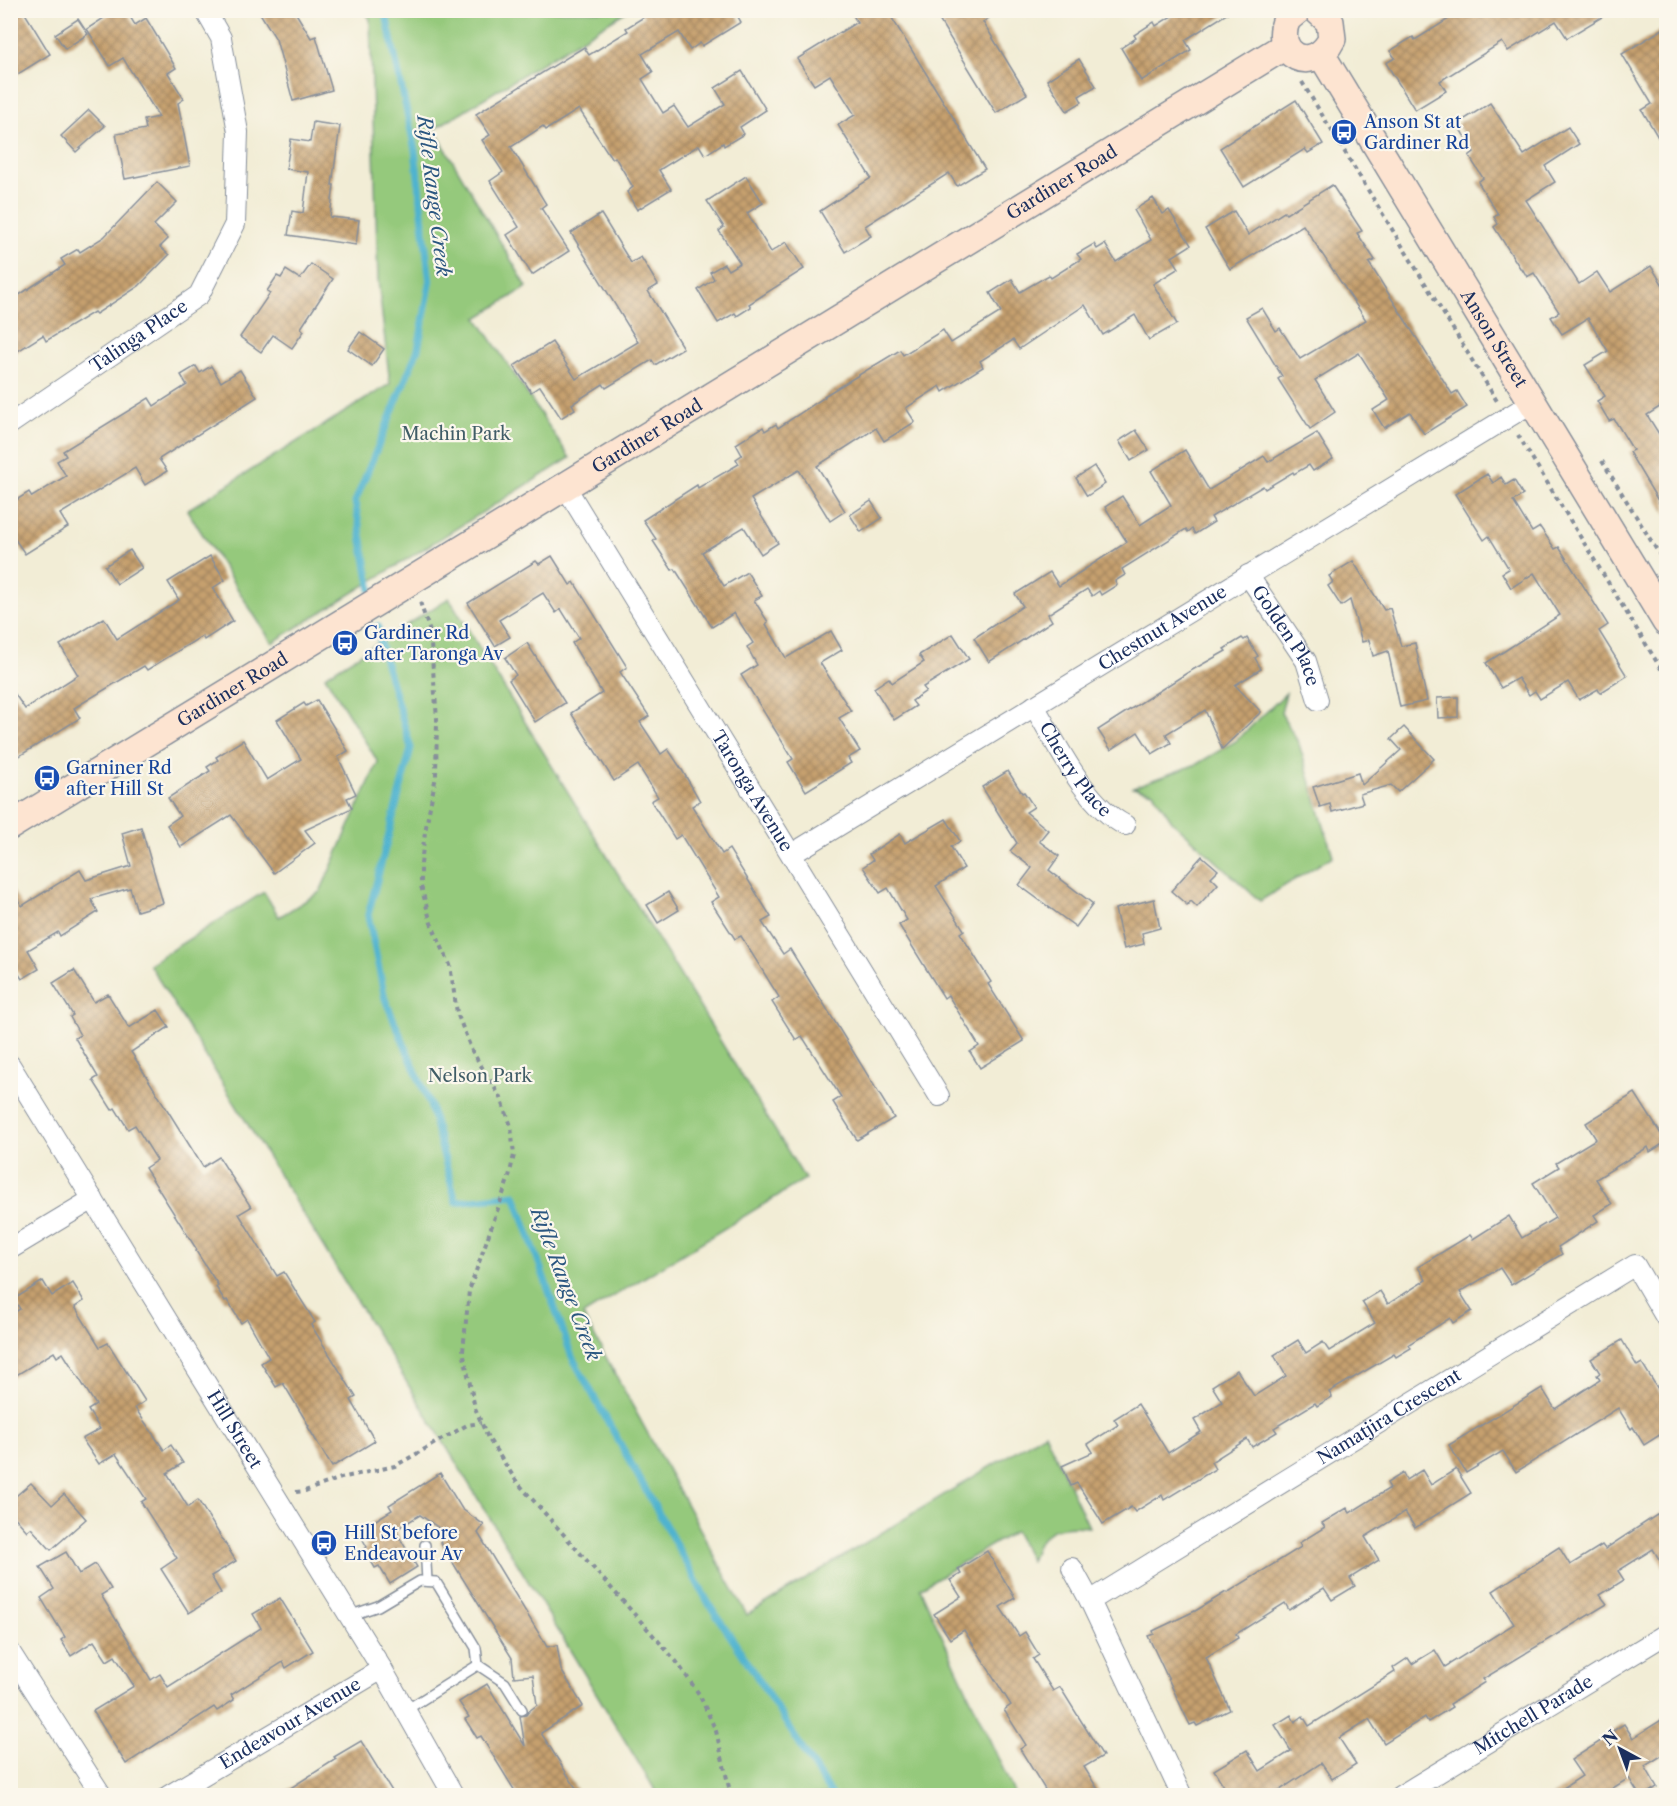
<svg xmlns="http://www.w3.org/2000/svg" width="1677" height="1806" font-family="'Libre Caslon Text',serif">
	<defs>
		<pattern id="building-cross-hatch" width="8" height="8" patternUnits="userSpaceOnUse" patternTransform="scale(1.5)"><rect width="8" height="8" fill="#c6a06e"/><path d="M0 0l8 8M0 8l8-8" fill="none" stroke="#a0835e"/></pattern>
	</defs>
	<rect width="100%" height="100%" fill="#fbf7ec"/>
	<filter id="ink" filterUnits="userSpaceOnUse"><feTurbulence type="fractalNoise" baseFrequency=".0167" numOctaves="2"/><feDisplacementMap in="SourceGraphic" scale="12" xChannelSelector="R" yChannelSelector="G"/><feConvolveMatrix kernelMatrix="1 2 1 2 8 2 1 2 1" color-interpolation-filters="sRGB"/></filter>
	<filter id="wash" filterUnits="userSpaceOnUse"><feTurbulence type="fractalNoise" baseFrequency=".008" numOctaves="4" result="noise"/><feDisplacementMap in="SourceGraphic" scale="24" xChannelSelector="R" yChannelSelector="G"/><feGaussianBlur stdDeviation="1.35" result="paint"/><feColorMatrix in="noise" values="0 0 0 0 0 0 0 0 0 0 0 0 0 0 0 0 0 1.4 0 .05"/><feComposite in="paint" operator="in"/></filter>
	<g filter="url(#wash)">
		<rect width="100%" height="100%" fill="#f2edd6"/>
		<!-- park -->
		<g fill="#95c97b" stroke="#587c6c" stroke-width="1.5">
			<polygon points="365,11 627,11 434,129 527,287 477,318 570,458 272,643 187,510 390,384 378,280 370,19"/>
			<path d="M449,598L805,1179L583,1315L747,1615L1045,1433L1089,1527C1071,1525 1051,1525 1039,1542C1035,1547 1034,1555 1031,1561L1015,1531L920,1588L1015,1795H658L441,1438L149,964L264,892L279,917L320,892L378,762L325,676Z"/>
			<polygon points="1286,693 1281,713 1299,744 1333,856 1260,901 1172,821 1153,792 1133,787 1197,764 1236,741"/>
		</g>
		<g fill="none" stroke-linecap="round" stroke-linejoin="round">
			<!-- stream -->
			<g stroke="#50b3cf" stroke-width="7">
				<polyline points="371,590 355,502 418,349 430,284 415,150 385,10"/>
				<polyline points="378,626 381,647 411,748 368,915 385,999 430,1105 456,1202 515,1195 572,1357 709,1604 749,1664 832,1796"/>
			</g>
		</g>
		<g id="blocks">
			<!-- building -->
			<g fill="url(#building-cross-hatch)">
				<polygon points="10,10 23,10 50,54 10,79"/>
				<polygon points="116,10 126,10 135,25 146,18 176,68 168,73 184,99 178,103 190,166 125,179 116,134 146,129 144,120 159,117 123,58 110,66 87,29"/>
				<polygon points="258,10 294,10 311,38 316,36 332,90 293,101 276,39"/>
				<polygon points="640,10 734,10 741,22 702,46 700,43 690,50 679,32 642,54 653,72 642,79 663,113 674,106 688,127 725,104 715,88 742,71 766,110 740,127 744,134 724,146 723,143 705,155 699,145 659,170 671,189 637,210 627,192 633,187 615,157 612,159 579,109 546,130 543,126 511,147 546,204 541,208 569,251 532,275 507,235 519,227 490,181 503,172 482,140 490,135 476,114 584,47 589,55 628,31 626,28 644,17"/>
				<polygon points="850,10 887,10 985,169 957,186 949,173 865,226 871,236 845,252 820,211 871,178 838,125 855,115 830,75 814,85 797,59 857,22"/>
				<polygon points="933,10 1001,10 983,22 1027,94 996,113"/>
				<polygon points="1181,10 1233,10 1185,40 1191,50 1141,81 1121,48 1136,38 1134,35 1154,22 1156,26"/>
				<polygon points="1463,10 1573,10 1612,11 1567,38 1556,21 1508,51 1502,42 1440,81 1446,91 1415,110 1386,63 1395,58 1390,51 1413,37 1415,40"/>
				<polygon points="78,19 88,34 65,49 55,34"/>
				<polygon points="1666,27 1666,151 1642,110 1652,104 1622,54"/>
				<polygon points="1079,59 1096,86 1079,96 1082,102 1067,111 1047,80"/>
				<polygon points="1296,100 1323,144 1308,153 1305,149 1244,187 1220,148"/>
				<polygon points="1490,103 1524,155 1568,127 1579,144 1545,166 1555,182 1526,200 1579,284 1597,272 1610,292 1651,266 1666,290 1666,403 1647,415 1666,445 1666,514 1629,452 1633,450 1614,419 1609,421 1597,401 1605,396 1585,365 1608,351 1588,318 1562,334 1551,317 1559,312 1534,273 1527,277 1523,270 1522,271 1494,227 1498,224 1494,217 1498,214 1478,182 1483,178 1469,156 1474,152 1457,124"/>
				<polygon points="89,110 105,126 76,152 61,136"/>
				<polygon points="313,122 340,126 332,185 334,185 330,217 359,220 356,245 288,235 292,211 303,213 308,172 286,169 291,139 310,142"/>
				<polygon points="746,176 763,203 747,213 771,252 786,242 804,269 749,304 751,307 737,316 735,313 718,323 698,290 714,279 710,272 724,264 728,270 740,263 719,231 724,227 707,201"/>
				<polygon points="157,182 177,202 154,225 168,239 160,247 169,255 139,286 96,314 94,312 46,341 43,335 10,356 10,301 65,265 61,259 78,249 80,252 104,237"/>
				<polygon points="1332,185 1362,231 1357,233 1375,260 1369,263 1452,394 1457,391 1467,407 1424,434 1410,412 1384,428 1373,410 1389,400 1359,353 1315,380 1335,412 1310,429 1278,379 1282,376 1246,317 1262,308 1276,331 1280,328 1300,359 1366,320 1303,225 1230,269 1205,229 1234,211 1248,235 1284,212 1286,214"/>
				<polygon points="1153,198 1163,214 1169,210 1191,245 1172,257 1179,268 1153,284 1177,324 1149,340 1135,315 1103,335 1085,305 1019,349 1013,340 980,361 983,367 943,392 940,386 906,408 915,422 884,441 876,428 817,466 845,511 830,521 799,470 751,499 778,543 761,554 744,527 702,552 724,586 747,572 762,596 754,600 768,622 766,624 786,658 831,631 842,650 820,663 851,711 839,718 860,751 848,758 851,763 806,791 788,762 793,759 741,675 757,665 747,647 753,643 734,613 712,627 675,569 672,570 653,541 656,539 643,520 697,485 698,488 739,464 736,459 742,455 736,444 763,427 765,431 776,424 778,428 825,397 824,396 900,350 903,355 943,330 951,343 1001,312 990,293 1012,279 1020,292 1049,275 1051,278 1081,259 1077,254 1094,244 1097,249 1105,244 1116,262 1151,240 1134,210"/>
				<polygon points="601,214 631,263 641,257 658,285 648,291 683,348 655,365 652,360 606,388 603,384 572,404 575,409 561,418 540,386 531,392 514,366 552,342 576,379 638,342 571,233"/>
				<polygon points="311,264 333,279 301,328 304,331 292,348 273,335 261,352 240,337 270,293 267,291 277,276 281,278 286,270 300,279"/>
				<polygon points="360,332 384,349 372,366 348,349"/>
				<polygon points="196,366 200,373 211,366 221,382 240,370 257,397 159,459 167,471 145,485 135,468 60,514 68,527 25,554 10,532 10,504 29,492 32,497 66,476 57,461 66,456 63,451 149,398 154,406 187,385 181,375"/>
				<polygon points="1136,430 1149,450 1131,461 1119,441"/>
				<polygon points="1317,433 1333,459 1313,471 1309,465 1294,474 1293,472 1265,489 1263,486 1211,517 1214,522 1195,534 1192,529 1188,532 1186,529 1122,569 1125,575 1115,581 1117,585 1101,595 1099,591 1092,596 1087,589 1048,614 1052,621 989,662 974,638 1023,606 1015,594 1050,572 1059,586 1127,542 1105,507 1122,496 1140,525 1171,505 1151,471 1185,450 1209,490 1264,456 1268,462"/>
				<polygon points="1094,466 1105,484 1087,496 1076,478"/>
				<polygon points="1487,474 1493,483 1501,477 1506,485 1514,480 1523,495 1513,501 1532,532 1540,527 1555,549 1559,547 1608,625 1599,631 1627,676 1600,693 1598,689 1579,700 1568,682 1540,699 1535,691 1529,695 1518,678 1501,688 1486,663 1560,615 1534,573 1511,588 1502,573 1509,569 1489,536 1484,540 1455,494"/>
				<polygon points="871,501 882,518 861,532 850,515"/>
				<polygon points="130,550 142,568 117,584 105,566"/>
				<polygon points="210,556 225,580 213,588 233,621 204,640 202,636 147,670 144,666 74,708 80,718 10,762 10,687 25,709 78,675 60,645 104,618 117,639 179,600 168,582"/>
				<polygon points="552,556 570,585 574,582 627,667 620,672 649,716 640,722 661,754 668,749 682,770 700,801 692,806 722,854 729,849 771,917 762,922 783,954 790,949 894,1118 857,1140 833,1102 841,1097 802,1036 796,1040 772,1002 779,997 741,936 735,939 711,902 719,897 681,835 675,839 651,801 658,797 638,765 614,781 571,713 602,693 572,643 579,638 561,609 556,613 543,593 499,620 510,637 495,646 468,603 536,561 539,564"/>
				<polygon points="1353,561 1384,610 1390,608 1401,646 1415,643 1427,701 1400,707 1388,651 1373,656 1369,640 1362,642 1350,600 1341,606 1328,586 1333,582 1329,576"/>
				<polygon points="953,634 969,659 923,687 926,691 912,701 916,706 894,720 874,688 889,678 892,683 924,662 919,655"/>
				<polygon points="1242,638 1244,640 1247,638 1258,656 1255,658 1261,669 1235,685 1261,712 1222,749 1205,710 1166,734 1171,743 1152,754 1138,732 1111,750 1098,730 1187,673 1226,651 1224,649"/>
				<polygon points="527,643 565,703 535,722 509,680 516,675 505,658"/>
				<polygon points="1458,697 1458,717 1438,718 1437,698"/>
				<polygon points="317,700 348,751 338,757 356,794 347,798 352,808 305,830 315,843 274,873 231,815 181,847 167,825 180,816 168,798 210,771 207,767 218,760 216,757 243,740 267,780 301,759 277,720 304,703 306,706"/>
				<polygon points="1404,727 1434,759 1398,792 1391,785 1360,794 1363,803 1332,812 1330,804 1320,807 1313,787 1358,773 1362,785 1401,750 1391,739"/>
				<polygon points="1008,771 1022,793 1024,792 1034,807 1026,812 1048,830 1039,841 1059,856 1049,870 1093,904 1076,927 1019,885 1032,868 1010,851 1017,843 982,787"/>
				<polygon points="946,819 960,841 951,847 964,868 936,886 964,930 960,933 991,982 988,984 1024,1041 980,1068 970,1052 979,1046 948,995 944,998 899,925 907,920 888,888 880,893 863,867 873,860 869,854 900,834 905,843"/>
				<polygon points="141,827 163,903 137,911 130,888 91,899 98,912 60,936 58,932 28,950 39,969 22,979 10,961 10,886 22,906 80,870 86,880 131,866 122,833"/>
				<polygon points="1202,856 1218,870 1211,877 1218,884 1197,907 1191,901 1187,905 1171,891"/>
				<polygon points="668,892 679,910 658,923 647,905"/>
				<polygon points="1154,899 1160,928 1142,933 1144,944 1124,949 1115,909"/>
				<polygon points="74,970 94,1002 108,994 129,1028 158,1010 169,1027 131,1052 203,1167 219,1157 251,1207 239,1214 277,1276 284,1272 315,1322 311,1325 356,1397 351,1400 375,1441 332,1467 308,1427 309,1426 283,1383 276,1387 261,1363 269,1358 247,1319 241,1323 227,1300 225,1301 216,1287 218,1285 196,1251 197,1250 145,1168 157,1160 135,1125 128,1129 115,1108 112,1110 93,1080 98,1077 75,1038 80,1035 70,1017 73,1015 53,983"/>
				<polygon points="1635,1093 1666,1142 1650,1152 1648,1147 1596,1179 1612,1204 1594,1215 1598,1221 1558,1247 1562,1254 1511,1285 1500,1268 1460,1292 1472,1311 1453,1323 1450,1318 1409,1344 1411,1348 1396,1357 1394,1354 1329,1392 1332,1397 1317,1406 1315,1403 1274,1428 1277,1432 1252,1447 1247,1439 1211,1462 1215,1469 1164,1500 1162,1495 1135,1512 1131,1507 1103,1524 1077,1483 1071,1486 1062,1466 1093,1452 1088,1444 1118,1425 1114,1419 1138,1404 1168,1453 1201,1432 1194,1420 1222,1402 1212,1386 1237,1370 1254,1396 1286,1376 1274,1355 1298,1340 1306,1353 1323,1342 1329,1351 1375,1323 1362,1302 1380,1291 1388,1304 1426,1280 1418,1267 1470,1235 1473,1239 1509,1216 1522,1238 1555,1218 1533,1183 1559,1167 1556,1163 1596,1139 1586,1123"/>
				<polygon points="43,1281 52,1296 73,1283 84,1301 75,1307 100,1347 108,1343 145,1401 135,1408 164,1450 171,1445 183,1463 167,1473 188,1507 198,1500 236,1561 211,1576 221,1593 189,1613 161,1569 177,1558 141,1502 146,1499 116,1454 99,1464 82,1439 100,1429 88,1410 96,1405 63,1353 57,1357 54,1352 10,1379 10,1315 20,1309 14,1299"/>
				<polygon points="1622,1340 1637,1366 1642,1363 1666,1402 1666,1431 1644,1445 1633,1427 1631,1429 1618,1408 1516,1472 1503,1451 1466,1473 1449,1445 1542,1388 1555,1409 1600,1380 1597,1375 1600,1373 1591,1359"/>
				<polygon points="1456,1469 1471,1493 1415,1528 1405,1512 1365,1537 1379,1560 1350,1578 1355,1586 1332,1600 1324,1588 1289,1610 1285,1603 1236,1634 1238,1638 1206,1657 1230,1710 1197,1726 1195,1723 1190,1725 1148,1636 1154,1634 1153,1631 1197,1610 1226,1592 1227,1593 1301,1547 1299,1543 1325,1527 1322,1523 1347,1508 1350,1513 1390,1488 1387,1483 1403,1473 1406,1480 1422,1470 1431,1485"/>
				<polygon points="440,1473 462,1509 484,1525 478,1533 547,1647 557,1645 561,1670 583,1706 541,1733 581,1796 518,1796 481,1736 477,1738 465,1719 469,1717 459,1702 487,1684 525,1746 520,1716 526,1715 529,1711 537,1705 533,1675 514,1677 512,1658 440,1542 446,1533 420,1515 395,1530 417,1567 390,1584 379,1566 375,1568 364,1549 367,1547 358,1531 392,1510 389,1505"/>
				<polygon points="31,1483 52,1505 64,1494 86,1519 51,1550 31,1528 27,1531 10,1512 10,1501"/>
				<polygon points="1666,1509 1666,1571 1653,1549 1618,1571 1624,1580 1600,1595 1607,1604 1483,1679 1485,1682 1450,1704 1452,1707 1428,1722 1425,1717 1384,1743 1369,1719 1339,1738 1356,1764 1332,1779 1321,1763 1271,1796 1230,1796 1214,1770 1247,1750 1260,1771 1291,1751 1275,1725 1291,1715 1295,1722 1303,1716 1309,1726 1395,1672 1393,1668 1408,1658 1412,1664 1435,1650 1445,1667 1514,1624 1493,1591 1543,1559 1542,1558 1559,1547 1570,1565 1602,1545 1605,1549"/>
				<polygon points="987,1551 1015,1598 1000,1607 1019,1636 1025,1632 1039,1655 1033,1659 1053,1691 1060,1687 1103,1756 1084,1767 1102,1796 1049,1796 1020,1749 1026,1745 1004,1710 1011,1705 964,1630 950,1639 934,1614 961,1597 950,1580 961,1574 958,1569"/>
				<polygon points="66,1552 79,1574 95,1564 111,1589 101,1595 132,1646 131,1646 151,1680 160,1674 168,1687 261,1628 253,1614 280,1598 313,1651 286,1668 283,1662 231,1695 234,1700 217,1711 214,1707 126,1764 93,1711 134,1686 115,1656 107,1661 94,1641 71,1656 61,1640 65,1637 41,1598 54,1589 40,1567"/>
				<polygon points="1666,1717 1666,1753 1645,1766 1657,1787 1643,1796 1640,1796 1629,1778 1600,1796 1551,1796 1582,1776 1571,1760 1604,1739 1603,1737 1624,1724 1633,1738"/>
				<polygon points="361,1741 395,1796 278,1796 336,1759 334,1757"/>
			</g>
		</g>
	</g>
	<g filter="url(#ink)">
		<use href="#blocks" fill-opacity="0" stroke="#868e9a" stroke-width="1.5"/>
		<g fill="none" stroke-linecap="round" stroke-linejoin="round">
			<defs>
				<g id="lane">
					<polyline points="425,1545 427,1581"/>
					<polyline points="349,1616 378,1606 420,1581 436,1582 476,1648 478,1665"/>
					<polyline points="406,1710 478,1665 505,1683 522,1710"/>
				</g>
				<g id="street">
					<path id="s1" d="M10,424L199,295L235,224L238,132L221,38L205,10"/>
					<path id="s2" d="M565,486L939,1096"/>
					<path id="s3" d="M1248,575L1306,661L1318,700"/>
					<path id="s4" d="M1034,706C1057,744 1085,805 1125,825"/>
					<path id="s5" d="M792,854L1533,402"/>
					<path id="s6" d="M10,1065L382,1669L454,1796"/>
					<polyline points="10,1249 93,1199"/>
					<polyline points="1072,1568 1090,1601"/>
					<polyline points="10,1652 102,1796"/>
					<path id="s7" d="M168,1796L382,1669"/>
					<path id="s8" d="M1182,1796L1090,1601L1635,1265L1666,1318"/>
					<path id="s9" d="M1400,1796L1666,1634"/>
				</g>
				<g id="secondary">
					<path d="M1298,10L1287,19C1271,56 1314,76 1332,39L1330,22L1317,10"/>
					<path id="s10" d="M1321,54L1666,622"/>
					<path id="s11" d="M10,826L1285,46"/>
				</g>
			</defs>
			<!-- lane casing -->
			<use href="#lane" stroke="#868e9a" stroke-width="12"/>
			<!-- street casing -->
			<use href="#street" stroke="#868e9a" stroke-width="22"/>
			<!-- secondary casing -->
			<use href="#secondary" stroke="#868e9a" stroke-width="30"/>
			<!-- path -->
			<g stroke="#868e9a" stroke-width="4" stroke-dasharray="4.5 4.5" stroke-linecap="butt">
				<polyline points="1302,82 1497,401"/>
				<polyline points="1518,435 1666,677"/>
				<polyline points="1602,461 1666,565"/>
				<polyline points="420,602 430,632 437,719 436,776 425,832 421,864 421,886 431,923 450,965 457,1013 472,1051 501,1098 511,1126 514,1155 509,1177 469,1291 463,1351 475,1408 488,1438 517,1482 676,1661 699,1694 716,1731 731,1796"/>
				<polyline points="296,1492 305,1491 341,1478 395,1466 467,1425 481,1423"/>
			</g>
			<!-- lane -->
			<use href="#lane" stroke="#fff" stroke-width="9"/>
			<!-- street -->
			<use href="#street" stroke="#fff" stroke-width="20"/>
			<!-- secondary -->
			<use href="#secondary" stroke="#fde4d1" stroke-width="27"/>
		</g>
	</g>
	<!-- icons -->
	<defs>
		<symbol id="bus-disc" viewBox="-11 -11 22 22"><circle r="9.5" fill="#1a4fb4" stroke="#fbf7ec"/><path d="M-5-6H5V4H4V6H2V4H-2V6H-4V4H-5ZM-3.5-4V0h7V-4ZM-3.5 1.2v1.5H-2V1.2ZM2 1.2v1.5H3.5V1.2Z" fill="#fff"/></symbol>
	</defs>
	<g fill-rule="evenodd">
		<use href="#bus-disc" x="1329" y="117" width="30" height="30"/>
		<use href="#bus-disc" x="330" y="628" width="30" height="30"/>
		<use href="#bus-disc" x="32" y="763" width="30" height="30"/>
		<use href="#bus-disc" x="309" y="1528" width="30" height="30"/>
	</g>
	<g text-anchor="middle" dominant-baseline="central" stroke-width="4.5" stroke-linejoin="round" paint-order="stroke">
		<!-- transit labels -->
		<g font-size="18" fill="#164399" stroke="#fbf7ec" text-anchor="start">
			<text x="1364" y="122">Anson St at<tspan x="1364" dy="21">Gardiner Rd</tspan></text>
			<text x="364" y="633">Gardiner Rd<tspan x="364" dy="21">after Taronga Av</tspan></text>
			<text x="66" y="768">Garniner Rd<tspan x="66" dy="21">after Hill St</tspan></text>
			<text x="344" y="1533">Hill St before<tspan x="344" dy="21">Endeavour Av</tspan></text>
		</g>
		<!-- street labels -->
		<g font-size="18" fill="#1b2f5e" stroke="#fbf7ec">
			<text stroke="none"><textPath href="#s11" startOffset="1233">Gardiner Road</textPath></text>
			<text stroke="none"><textPath href="#s1" startOffset="156">Talinga Place</textPath></text>
			<text stroke="none"><textPath href="#s10" startOffset="333">Anson Street</textPath></text>
			<text stroke="none"><textPath href="#s11" startOffset="747">Gardiner Road</textPath></text>
			<text stroke="none"><textPath href="#s5" startOffset="434">Chestnut Avenue</textPath></text>
			<text stroke="none"><textPath href="#s3" startOffset="72">Golden Place</textPath></text>
			<text stroke="none"><textPath href="#s11" startOffset="261">Gardiner Road</textPath></text>
			<text stroke="none"><textPath href="#s4" startOffset="76">Cherry Place</textPath></text>
			<text stroke="none"><textPath href="#s2" startOffset="358">Taronga Avenue</textPath></text>
			<text stroke="none"><textPath href="#s8" startOffset="567">Namatjira Crescent</textPath></text>
			<text stroke="none"><textPath href="#s6" startOffset="428">Hill Street</textPath></text>
			<text stroke="none"><textPath href="#s9" startOffset="156">Mitchell Parade</textPath></text>
			<text stroke="none"><textPath href="#s7" startOffset="142">Endeavour Avenue</textPath></text>
		</g>
		<!-- park labels -->
		<g font-size="18" fill="#405d67" stroke="#fbf7ec">
			<text x="456" y="434">Machin Park</text>
			<text x="480" y="1076">Nelson Park</text>
		</g>
		<!-- water labels -->
		<g font-size="20" font-style="italic" fill="#2b5780" stroke="#fbf7ec">
			<text transform="translate(434 196) rotate(83)">Rifle Range Creek</text>
			<text transform="translate(566 1284) rotate(69)">Rifle Range Creek</text>
		</g>
	</g>
	<!-- margin -->
	<rect width="1677" height="1806" fill="none" stroke="#fbf7ec" stroke-width="36"/>
	<!-- north arrow -->
	<g transform="translate(1620 1749) rotate(319)" stroke="#fbf7ec" stroke-width="4.5" paint-order="stroke">
	<path d="M0-4.5L10 22L0 15L-10 22Z" fill="#1b2f5e"/>
	<text y="-9" font-size="16" font-weight="bold" text-anchor="middle" fill="#1b2f5e">N</text>
	</g>
</svg>
